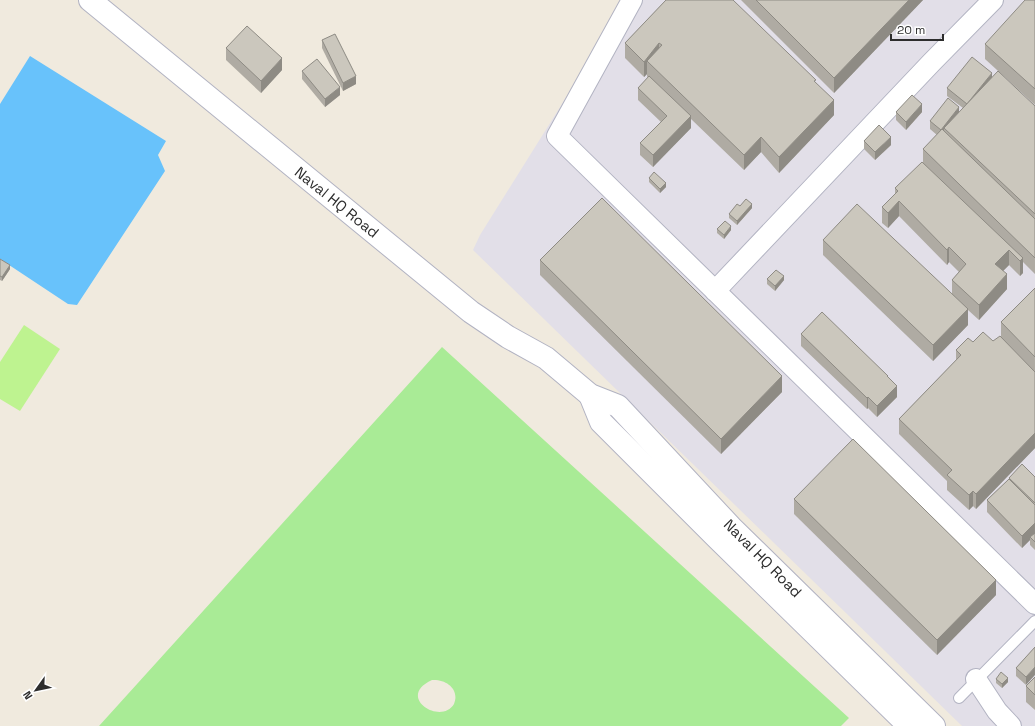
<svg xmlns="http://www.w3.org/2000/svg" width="1035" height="726" font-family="'Space Grotesk',sans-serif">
	<rect width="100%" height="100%" fill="#f0eade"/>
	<!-- industrial -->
	<polygon fill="#e2dfe8" points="627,0 1035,0 1035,726 962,726 473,250 480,235"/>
	<!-- green -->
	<path fill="#a9eb96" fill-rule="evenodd" d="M442,347L849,718L841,726H99ZM432,680C446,679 460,689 454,704C441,726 395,697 432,680Z"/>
	<!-- pitch -->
	<polygon fill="#bef390" points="24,325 60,349 20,411 0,399 0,362"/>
	<!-- water -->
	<polygon fill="#68c2fb" points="30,56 166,141 158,155 165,171 77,305 68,304 0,259 0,104"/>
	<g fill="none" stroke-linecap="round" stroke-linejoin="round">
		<defs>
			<polyline id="lane" points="959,698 1035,621"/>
			<g id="street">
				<polyline points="632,0 557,136 1035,604"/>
				<polyline points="715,291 932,62 993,0"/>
				<polyline points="976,679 997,711 1011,726"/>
			</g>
			<g id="secondary">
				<polyline points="90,0 471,312 508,337 546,358 590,395 618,406 731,527 934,726"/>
				<polyline points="590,395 601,422 717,538 909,726"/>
			</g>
		</defs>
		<!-- lane casing -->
		<use href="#lane" stroke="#b2b3c2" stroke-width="12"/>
		<!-- street casing -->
		<use href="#street" stroke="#b2b3c2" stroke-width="22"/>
		<!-- secondary casing -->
		<use href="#secondary" stroke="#b2b3c2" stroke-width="24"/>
		<!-- lane -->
		<use href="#lane" stroke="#fff" stroke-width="10"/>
		<!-- street -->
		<use href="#street" stroke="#fff" stroke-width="20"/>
		<!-- secondary -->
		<use href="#secondary" stroke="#fff" stroke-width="22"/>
	</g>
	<!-- wall -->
	<g fill="#afaba3">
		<polygon points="666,0 816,83 834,115 779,173 761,152 744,170 691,119 691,128 653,167 640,155 640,143 661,122 638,100 638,88 648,78 647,76 647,74 644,77 625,58 625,43"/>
		<polygon points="741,0 923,0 834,93"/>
		<polygon points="1035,0 1035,105 985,59 985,44"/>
		<polygon points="322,40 356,84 343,91 322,48"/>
		<polygon points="226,48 282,70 261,93 226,60"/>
		<polygon points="302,71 340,95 325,107 302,79"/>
		<polygon points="992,77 1035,106 1035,274 1023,262 1023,273 1020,276 1009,265 1003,271 1007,289 979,320 968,310 968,325 933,361 823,255 823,240 952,294 952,280 959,272 949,262 947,265 899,216 888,228 882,223 882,207 895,194 895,188 923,163 923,149 937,135 930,129 930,121 959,113 963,108 947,96 947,88"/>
		<polygon points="896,112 922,112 906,130 896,120"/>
		<polygon points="864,141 891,145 875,160 864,149"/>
		<polygon points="649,178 666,187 660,193 649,182"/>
		<polygon points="740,206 752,208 737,225 729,218 729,214"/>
		<polygon points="717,229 731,230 724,239 717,233"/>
		<polygon points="0,259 10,269 2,281 0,280"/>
		<polygon points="540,260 782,392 721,454 540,275"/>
		<polygon points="767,279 784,280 775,291 767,284"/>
		<polygon points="1035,288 1035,448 976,509 973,506 969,510 947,490 947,481 899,434 899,419 956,360 956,350 973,342 993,341 1001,337 1001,322"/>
		<polygon points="801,334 888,377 897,397 877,417 868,408 867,409 801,346"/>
		<polygon points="1035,477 1035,550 1030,545 1030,540 1022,548 987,512 987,500 1009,479 1009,478"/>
		<polygon points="794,499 996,595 937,655 794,514"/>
		<polygon points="1035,647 1026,685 1016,676 1016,668"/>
		<polygon points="1035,677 1035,710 1026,702 1026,686"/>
		<polygon points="996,679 1008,682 1002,688 996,683"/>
	</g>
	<!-- shaded-wall -->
	<g fill="#8e8b84">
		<polygon points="909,0 923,0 834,93 834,78"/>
		<polygon points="659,43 659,58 647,61 647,74 644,77 644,62"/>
		<polygon points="282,58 282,70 261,93 261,81"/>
		<polygon points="992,73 992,81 967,104"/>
		<polygon points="356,76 356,84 343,91 343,83"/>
		<polygon points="340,87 340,95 325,107 325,99"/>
		<polygon points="834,100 834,115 779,173 779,157"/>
		<polygon points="922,104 922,112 906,130 906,122"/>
		<polygon points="959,107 959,115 944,128 944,134 941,130"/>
		<polygon points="691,116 691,128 653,167 653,155"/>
		<polygon points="761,137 761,152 744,170 744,155"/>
		<polygon points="891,137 891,145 875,160 875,152"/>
		<polygon points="666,183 666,187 660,193 660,189"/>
		<polygon points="899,201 899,216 888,228 888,213"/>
		<polygon points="752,204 752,208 737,225 737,221"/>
		<polygon points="731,226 731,230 724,239 724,235"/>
		<polygon points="949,247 949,262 947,265 947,250"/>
		<polygon points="1009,250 1009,265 995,279 995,264"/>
		<polygon points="1023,258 1023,273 1020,276 1020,261"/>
		<polygon points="10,265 10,269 2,281 2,277"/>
		<polygon points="1007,274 1007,289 979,320 979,305"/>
		<polygon points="784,276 784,280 775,291 775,286"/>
		<polygon points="968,309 968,325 933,361 933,345"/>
		<polygon points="782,376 782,392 721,454 721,439"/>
		<polygon points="897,386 897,397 877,417 877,406"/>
		<polygon points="868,397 868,408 867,409 867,398"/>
		<polygon points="1035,433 1035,448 976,509 976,494"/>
		<polygon points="973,491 973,506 969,510 969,495"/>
		<polygon points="1035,523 1035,535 1030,537 1030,540 1022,548 1022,536"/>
		<polygon points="996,580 996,595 937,655 937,640"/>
		<polygon points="1035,667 1035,675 1026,685 1026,677"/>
		<polygon points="1008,678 1008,682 1002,688 1002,684"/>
	</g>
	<!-- building -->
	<g fill="#cbc7bd" stroke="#8e8b84">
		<polygon points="666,0 733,0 816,80 814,81 834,100 779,157 761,137 744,155 647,61 662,45 659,43 644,62 625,43"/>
		<polygon points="756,0 909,0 834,78"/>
		<polygon points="1025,0 1035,0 1035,89 985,44"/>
		<polygon points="247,26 282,58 261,81 226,48"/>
		<polygon points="335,34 356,76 343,83 322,40"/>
		<polygon points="972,57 992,73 967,104 947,88"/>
		<polygon points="317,59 340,87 325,99 302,71"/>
		<polygon points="998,71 1035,106 1035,214 944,128"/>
		<polygon points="649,76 691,116 653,155 640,143 667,116 638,88"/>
		<polygon points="912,95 922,104 906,122 896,112"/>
		<polygon points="948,98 959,107 941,130 930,121"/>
		<polygon points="879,125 891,137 875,152 864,141"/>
		<polygon points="942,129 1035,219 1035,258 923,149"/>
		<polygon points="922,162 1023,258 1020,261 1009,250 995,264 1007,274 979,305 952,280 966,264 949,247 947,250 899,201 888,213 882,207 898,191 895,188"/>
		<polygon points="654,172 666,183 660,189 649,178"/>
		<polygon points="602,198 782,376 721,439 540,260"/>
		<polygon points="746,199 752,204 737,221 729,214 737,204 740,206"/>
		<polygon points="857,204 968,309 933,345 823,240"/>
		<polygon points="725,221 731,226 724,235 717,229"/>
		<polygon points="0,259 10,265 2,277 0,276"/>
		<polygon points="776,270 784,276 775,286 767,279"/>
		<polygon points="1035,288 1035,357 1001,322"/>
		<polygon points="822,312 888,376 887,376 897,386 877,406 868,397 867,398 801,334"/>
		<polygon points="983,332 993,341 1000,336 1035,372 1035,433 976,494 973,491 969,495 947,475 952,470 899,419 961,355 956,350 968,338 973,342"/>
		<polygon points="853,439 996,580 937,640 794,499"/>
		<polygon points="1022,464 1035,477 1035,503 1009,478"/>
		<polygon points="1009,479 1035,505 1035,523 1022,536 987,500"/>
		<polygon points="1035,533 1035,542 1030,537"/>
		<polygon points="1035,647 1035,667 1026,677 1016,668"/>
		<polygon points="1001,672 1008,678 1002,684 996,679"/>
		<polygon points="1035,677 1035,695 1026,686"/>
	</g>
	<g text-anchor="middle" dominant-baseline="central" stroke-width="3.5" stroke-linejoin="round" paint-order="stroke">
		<!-- street labels -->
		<g font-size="15" fill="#2d2d2d" stroke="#fff">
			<text transform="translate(337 202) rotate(39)">Naval HQ Road</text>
			<text transform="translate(763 558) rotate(45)">Naval HQ Road</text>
		</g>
	</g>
	<!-- north arrow -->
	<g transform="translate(36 690) rotate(237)" stroke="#ffffff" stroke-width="3" paint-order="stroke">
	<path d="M0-3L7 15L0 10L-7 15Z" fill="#2d2d2d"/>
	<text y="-6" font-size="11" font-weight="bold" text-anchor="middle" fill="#2d2d2d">N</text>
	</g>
	<!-- scale -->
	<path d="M891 34v6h52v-6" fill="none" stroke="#2d2d2d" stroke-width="2"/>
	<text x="897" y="34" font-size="12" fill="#2d2d2d" stroke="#ffffff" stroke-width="3" paint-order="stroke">20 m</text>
</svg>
